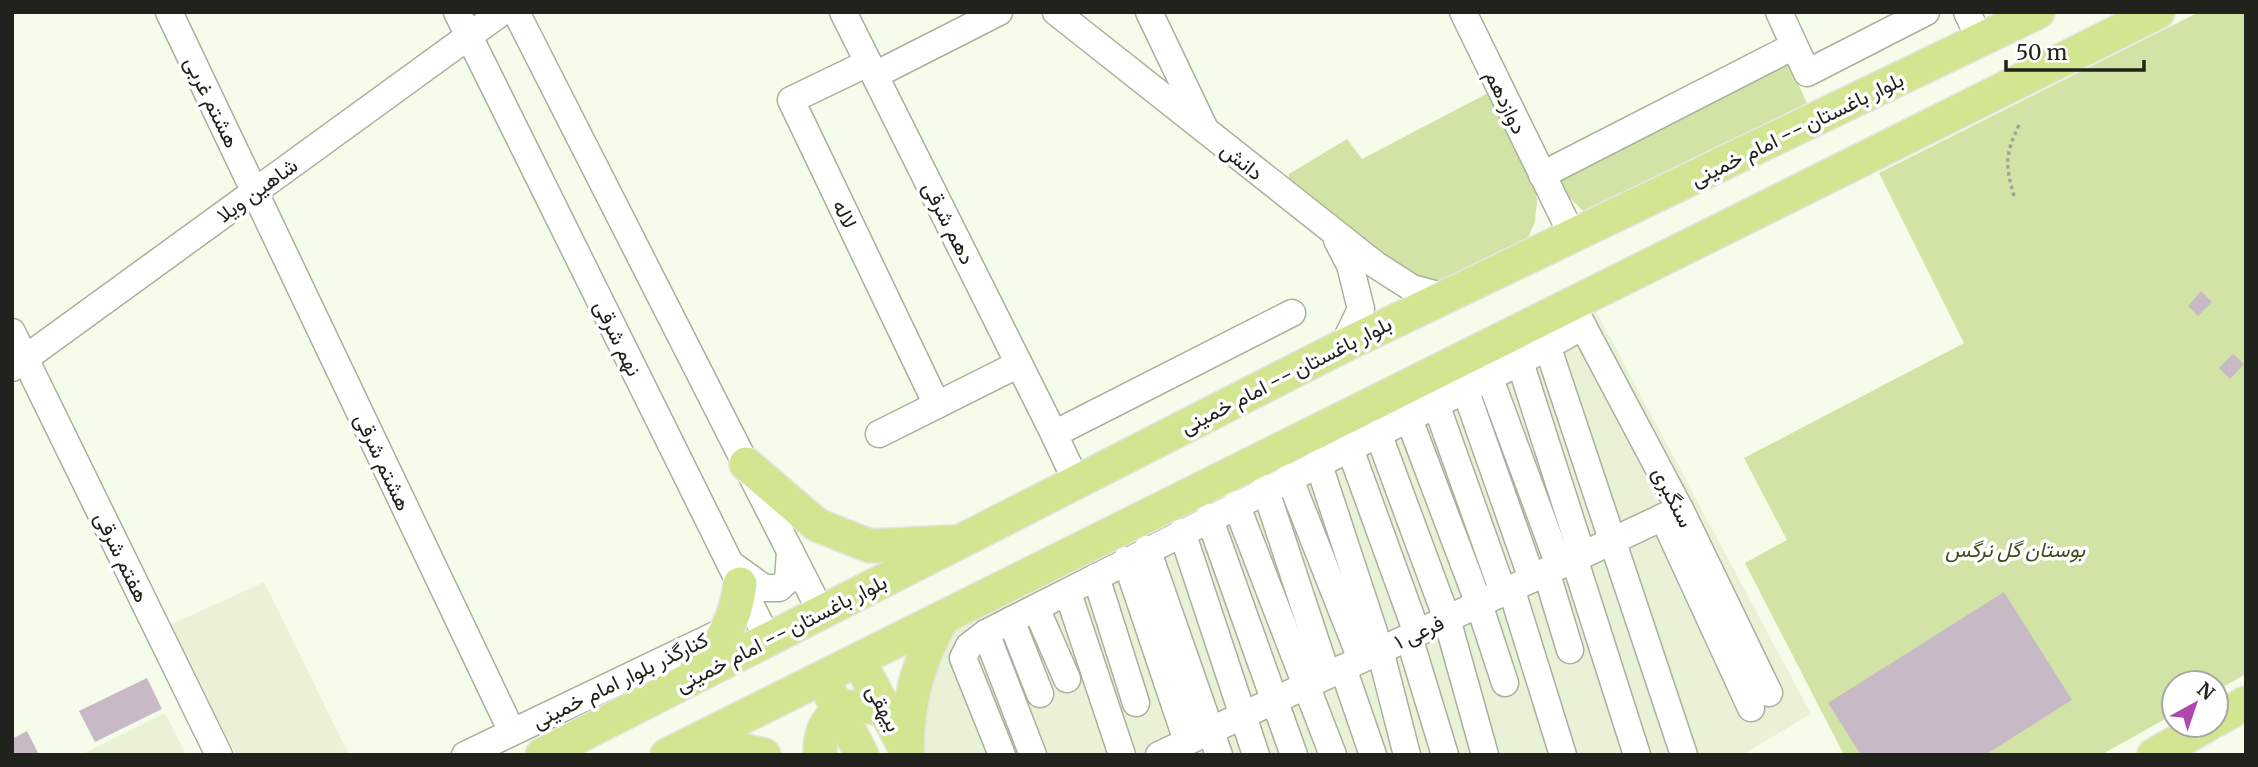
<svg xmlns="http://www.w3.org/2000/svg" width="2258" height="767" font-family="Merriweather,Vazirmatn,serif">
	<rect width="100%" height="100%" fill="#f6fcea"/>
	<!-- built -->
	<g fill="#e9f1d7">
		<polygon points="1591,302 1811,714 1742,755 921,755 919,692 945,629"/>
		<polygon points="264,582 349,755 236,755 170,625"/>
		<polygon points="165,713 186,755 81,755"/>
	</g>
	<!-- green -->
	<g fill="#d1e4a5">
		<polygon points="2199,12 2246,12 2246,674 2216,691 2216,683 2174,683 2174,714 2101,755 1844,755 1745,563 1787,540 1744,458 1964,343 1879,173"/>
		<polygon points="1787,60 1807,103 1583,211 1560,188 1557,177"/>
		<polygon points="1490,92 1534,186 1537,200 1535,221 1529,236 1514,254 1443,284 1411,277 1288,185 1289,174 1347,139 1362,159"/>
	</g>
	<!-- building -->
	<g fill="#c8b9c7">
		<polygon points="2201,291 2212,302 2198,316 2188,306"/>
		<polygon points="2233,354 2244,364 2230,379 2219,368"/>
		<polygon points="2004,592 2072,700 1985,755 1861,755 1828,703"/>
		<polygon points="147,678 162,709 95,742 79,711"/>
		<polygon points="27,731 39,755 12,755 12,739"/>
	</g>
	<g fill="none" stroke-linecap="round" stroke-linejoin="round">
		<defs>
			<g id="minor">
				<polyline points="169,12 512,732"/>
				<polyline points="457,12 768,640"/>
				<polyline points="516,12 821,612"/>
				<polyline points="843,12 1054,434"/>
				<polyline points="1056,12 1376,265 1412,288 1446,297"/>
				<polyline points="1149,12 1204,127"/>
				<polyline points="1463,12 1573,237"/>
				<polyline points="1779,12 1807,73 1926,12"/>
				<polyline points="1967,12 1980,40"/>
				<polyline points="868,63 791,100 937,405"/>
				<polyline points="875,75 999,12"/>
				<polyline points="1542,175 1794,46"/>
				<polyline points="1337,240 1350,265 1361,309 1343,346"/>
				<polyline points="1575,311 1680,509 1769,693"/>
				<polyline points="12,332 219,755"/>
				<polyline points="1548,348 1684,755"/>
				<polyline points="1520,362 1582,555"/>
				<polyline points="12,368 502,12"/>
				<polyline points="1489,376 1559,565"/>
				<polyline points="1465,389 1532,579"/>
				<polyline points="1436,404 1503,592"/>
				<polyline points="1409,419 1479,604 1505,683"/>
				<polyline points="1378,433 1447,619 1485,755"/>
				<polyline points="879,434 1019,364"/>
				<polyline points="1349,446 1417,633"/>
				<polyline points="1318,462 1380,650 1407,755"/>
				<polyline points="1289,477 1361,659"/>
				<polyline points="1076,481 1054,434 1292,313"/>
				<polyline points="1265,488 1327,675"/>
				<polyline points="1236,504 1333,755"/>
				<polyline points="1209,517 1294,755"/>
				<polyline points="1663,517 1751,708"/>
				<polyline points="1182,532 1256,755"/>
				<polyline points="1147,549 1219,755"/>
				<polyline points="1574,558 1637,755"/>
				<polyline points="1126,560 1187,741"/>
				<polyline points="735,567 764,588 779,588 788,580 790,552"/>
				<polyline points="1546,571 1570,650"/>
				<polyline points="1096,577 1136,703"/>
				<polyline points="1511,588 1563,755"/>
				<polyline points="1068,593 1122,755"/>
				<polyline points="1036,608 1067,679"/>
				<polyline points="1011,620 1040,694"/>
				<polyline points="986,633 1033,755"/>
				<polyline points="1409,637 1445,755"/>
				<polyline points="1343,668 1373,755"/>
				<polyline points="465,755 728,629"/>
				<polyline points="1002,755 963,658 969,646 986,633 1520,362 1583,326"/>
				<polyline points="1159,755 1680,509"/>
			</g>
			<g id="major">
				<polyline points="746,464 817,525 870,546 951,542"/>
				<polyline points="859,661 904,746"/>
				<path d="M696,670C722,645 736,619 740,584"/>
				<polyline points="830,693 862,755"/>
				<polyline points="2216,720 2246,703"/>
				<polyline points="690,745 729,747 764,755"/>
				<path d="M907,751C908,698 917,667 941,620"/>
				<polyline points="542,755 1343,346 2038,12"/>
				<polyline points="667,755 2158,12"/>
				<path d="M820,755C819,712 848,698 886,711"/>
				<polyline points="2154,755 2207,725"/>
			</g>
		</defs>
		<!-- minor casing -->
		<use href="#minor" stroke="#aab09e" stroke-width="29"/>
		<!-- major casing -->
		<use href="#major" stroke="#e4e4e4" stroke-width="36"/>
		<!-- path -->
		<path stroke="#9fa497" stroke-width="3.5" stroke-dasharray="3.5 3.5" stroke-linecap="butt" d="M2014,196C2005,164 2005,155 2019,125"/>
		<!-- minor -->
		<use href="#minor" stroke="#fff" stroke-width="26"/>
		<!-- major -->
		<use href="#major" stroke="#d2e692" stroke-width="33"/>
	</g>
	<g text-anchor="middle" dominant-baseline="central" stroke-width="7" stroke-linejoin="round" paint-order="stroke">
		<!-- street labels -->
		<g font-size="21" fill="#20221c" stroke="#fff">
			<text transform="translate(212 102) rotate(64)">هشتم غربی</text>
			<text transform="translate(1506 102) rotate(64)">دوازدهم</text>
			<text transform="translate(1797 129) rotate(-26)">بلوار باغستان -- امام خمینی</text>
			<text transform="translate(1242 161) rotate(38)">دانش</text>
			<text transform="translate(257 190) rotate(-36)">شاهین ویلا</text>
			<text transform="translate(845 214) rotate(64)">لاله</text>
			<text transform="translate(949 223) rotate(63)">دهم شرقی</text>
			<text transform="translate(618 338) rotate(64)">نهم شرقی</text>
			<text transform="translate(1286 375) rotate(-27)">بلوار باغستان -- امام خمینی</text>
			<text transform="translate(383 462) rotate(65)">هشتم شرقی</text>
			<text transform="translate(1673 497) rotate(63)">سنگبری</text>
			<text transform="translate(122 557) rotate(64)">هفتم شرقی</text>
			<text transform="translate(1419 632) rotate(-25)">۱ فرعی</text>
			<text transform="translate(781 633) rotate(-27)">بلوار باغستان -- امام خمینی</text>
			<text transform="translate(620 680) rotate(-26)">کنارگذر بلوار امام خمینی</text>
			<text transform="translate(884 708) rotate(62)">بیهقی</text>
		</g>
		<!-- park labels -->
		<g font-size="21" font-style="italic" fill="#404c1b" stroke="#fff">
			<text x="2015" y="549">بوستان گل نرگس</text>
		</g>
	</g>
	<!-- border -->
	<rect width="2258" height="767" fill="none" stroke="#20221c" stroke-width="28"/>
	<!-- north arrow -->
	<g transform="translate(2195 704) rotate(40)"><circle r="33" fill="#ffffff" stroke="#a6a7a4" stroke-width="2"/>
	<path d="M0-5L12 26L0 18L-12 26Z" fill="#af48ac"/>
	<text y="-10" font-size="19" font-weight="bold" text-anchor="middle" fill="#20221c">N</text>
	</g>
	<!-- scale -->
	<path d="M2006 60v10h138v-10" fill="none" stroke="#20221c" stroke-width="3.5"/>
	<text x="2016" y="60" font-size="21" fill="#20221c" stroke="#ffffff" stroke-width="5" paint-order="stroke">50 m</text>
</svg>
